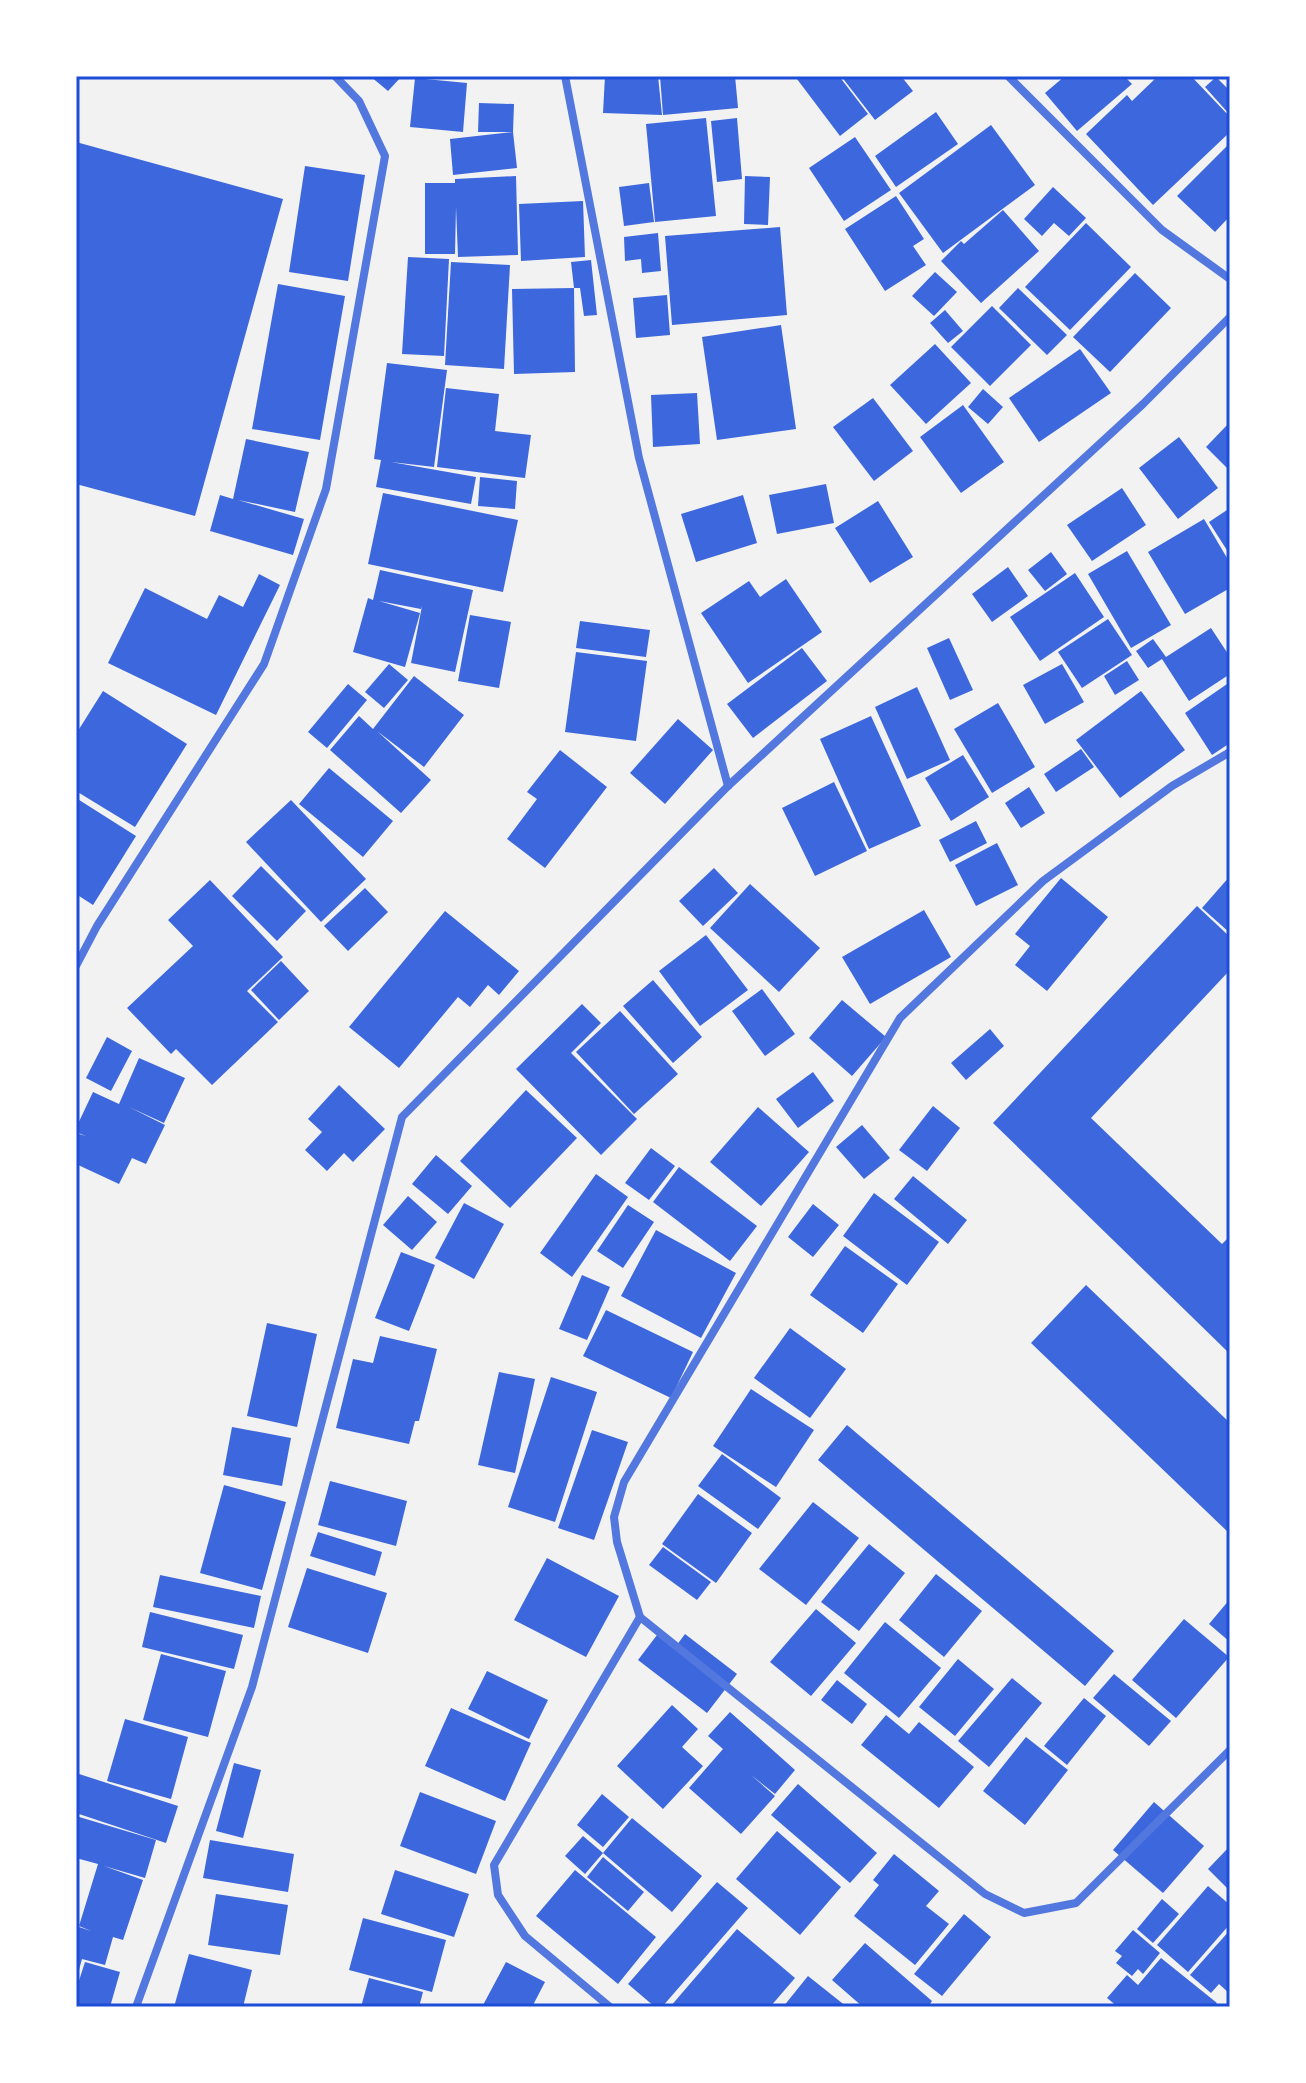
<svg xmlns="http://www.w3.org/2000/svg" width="1306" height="2083" font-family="Manrope,sans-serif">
	<rect width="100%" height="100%" fill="#f2f2f2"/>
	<!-- building -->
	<g fill="#3d67dc">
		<polygon points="370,76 402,76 388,91"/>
		<polygon points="605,76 658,76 662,115 603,113"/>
		<polygon points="660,76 735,76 738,108 663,115"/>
		<polygon points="801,76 839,76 868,114 840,136 797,79"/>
		<polygon points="841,76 901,76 913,91 875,120"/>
		<polygon points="1065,76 1124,76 1132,84 1077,131 1045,93"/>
		<polygon points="1158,76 1167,79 1171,76 1191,76 1230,117 1230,132 1153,205 1086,134 1127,95 1132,101"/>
		<polygon points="1216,77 1230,91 1230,115 1205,87"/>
		<polygon points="415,78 467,83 463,132 410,127"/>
		<polygon points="479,103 514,104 513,132 478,132"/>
		<polygon points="936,112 958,144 896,187 875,156"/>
		<polygon points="706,118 716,216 655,222 646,124"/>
		<polygon points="737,118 742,179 717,182 711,121"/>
		<polygon points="991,125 1035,185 943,253 899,193"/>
		<polygon points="513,132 517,168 453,175 450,139"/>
		<polygon points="855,137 891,190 844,221 809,168"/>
		<polygon points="76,142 283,199 195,516 76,484"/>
		<polygon points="1228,145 1230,147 1230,216 1215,232 1177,196"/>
		<polygon points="305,166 365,175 348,281 289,272"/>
		<polygon points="516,176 518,255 458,257 456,207 455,254 425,254 425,183 455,183 455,179"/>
		<polygon points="745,176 770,177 768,225 744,224"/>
		<polygon points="649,183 654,222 624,226 619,187"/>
		<polygon points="1053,187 1086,218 1069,236 1054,223 1042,236 1024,219"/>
		<polygon points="896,196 924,239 913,246 926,265 885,291 845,229"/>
		<polygon points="583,201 585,257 521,261 519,204"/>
		<polygon points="1003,210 1039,251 981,303 941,261 961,241 964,244"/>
		<polygon points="1086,223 1131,267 1070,330 1025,287"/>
		<polygon points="780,227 787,315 672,325 665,236"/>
		<polygon points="658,233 661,271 642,273 641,259 625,261 624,237"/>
		<polygon points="408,257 449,259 444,356 402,354"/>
		<polygon points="591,260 597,315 584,316 580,288 574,288 571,262"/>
		<polygon points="451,262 510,265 504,369 445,365"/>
		<polygon points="935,272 957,292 934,316 912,296"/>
		<polygon points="1135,273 1171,308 1110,372 1073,337"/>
		<polygon points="278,284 345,296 320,440 252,429"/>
		<polygon points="574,288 575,372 514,374 512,289"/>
		<polygon points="1018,288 1067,335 1047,355 999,308"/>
		<polygon points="667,295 670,335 636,338 633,298"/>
		<polygon points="992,306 1031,345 990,386 951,347"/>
		<polygon points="945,310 963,331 948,343 930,323"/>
		<polygon points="781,325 796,429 717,440 702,337"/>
		<polygon points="935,344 971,383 926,424 890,385"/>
		<polygon points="1080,349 1111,393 1039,442 1009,398"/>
		<polygon points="387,363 447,370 434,467 391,462 476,477 471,504 376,487 381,460 374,459"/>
		<polygon points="446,388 499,394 495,431 531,435 525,478 437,467"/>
		<polygon points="983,389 1003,407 988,424 968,407"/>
		<polygon points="697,393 700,444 653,447 651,395"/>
		<polygon points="873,398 913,451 874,481 833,427"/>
		<polygon points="963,405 1004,462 961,493 920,437"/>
		<polygon points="1230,422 1230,471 1206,447"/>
		<polygon points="1179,437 1218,488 1178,519 1139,468"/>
		<polygon points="246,439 309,452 295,512 238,500 304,519 293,555 210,531 220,495 233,499"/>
		<polygon points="480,477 517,481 515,509 478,506"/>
		<polygon points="826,484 834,523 777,534 769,495"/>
		<polygon points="1122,488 1146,525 1092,561 1067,525"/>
		<polygon points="383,493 518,520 503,592 368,564"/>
		<polygon points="743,495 757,543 696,562 681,514"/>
		<polygon points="878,501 913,557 870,583 835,528"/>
		<polygon points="1230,508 1230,555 1209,522"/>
		<polygon points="1204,519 1230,563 1230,588 1185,614 1148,552"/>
		<polygon points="1127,551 1171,625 1131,648 1088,574"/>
		<polygon points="1051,552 1067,574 1045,591 1028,570"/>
		<polygon points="1008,567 1028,596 992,622 972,594"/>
		<polygon points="380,570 473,590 455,672 411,663 422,606 421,609 379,601 420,613 405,667 353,652 368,598 373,600"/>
		<polygon points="1075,573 1104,617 1040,661 1010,617"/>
		<polygon points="259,574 280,585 216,715 108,663 145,588 207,619 219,595 243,607"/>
		<polygon points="786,579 822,632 748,683 701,613 749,581 760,597"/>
		<polygon points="470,615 511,622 499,688 458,681"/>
		<polygon points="1108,619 1132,655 1082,688 1058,652"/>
		<polygon points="580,621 650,630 646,657 576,648"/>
		<polygon points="1211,628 1230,657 1230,674 1189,701 1162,659 1148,668 1136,651 1153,639 1166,657"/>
		<polygon points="949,638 973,690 950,700 927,648"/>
		<polygon points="802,648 827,681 753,738 727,704"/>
		<polygon points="576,652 647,661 636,741 565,732"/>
		<polygon points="1127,661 1139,680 1115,695 1104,676"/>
		<polygon points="389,664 408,680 384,708 365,692"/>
		<polygon points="1062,664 1084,702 1045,724 1023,685"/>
		<polygon points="414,676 464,715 424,767 377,731 431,780 401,813 330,750 359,716 373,729"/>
		<polygon points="1230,682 1230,743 1212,755 1185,713"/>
		<polygon points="348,684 367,700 327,748 308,732"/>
		<polygon points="917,687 950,760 907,779 875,707"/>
		<polygon points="103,691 187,744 135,827 76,791 76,734"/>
		<polygon points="1141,691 1185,750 1120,798 1076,740"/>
		<polygon points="998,703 1035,767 992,793 954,729"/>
		<polygon points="871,716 921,826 869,849 820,739"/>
		<polygon points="678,719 713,750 665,804 630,773"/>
		<polygon points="1081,749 1094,767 1056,792 1044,774"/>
		<polygon points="560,750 607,787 545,868 507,839 537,799 527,792"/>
		<polygon points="963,755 989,797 951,821 925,778"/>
		<polygon points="329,768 393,821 363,857 299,804"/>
		<polygon points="834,782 867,851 815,876 782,808"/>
		<polygon points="1029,787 1045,813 1021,828 1005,803"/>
		<polygon points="76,798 136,836 93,905 76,894"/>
		<polygon points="291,800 366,879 321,922 246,842"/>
		<polygon points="976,821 987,843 950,862 939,840"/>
		<polygon points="997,843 1018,885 976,906 955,865"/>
		<polygon points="261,866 306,911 277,941 232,896"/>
		<polygon points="714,868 738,893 703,926 679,901"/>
		<polygon points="1230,876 1230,933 1202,908"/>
		<polygon points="1061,878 1108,917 1047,991 1015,965 1030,946 1015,934"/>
		<polygon points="210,880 283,957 247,991 278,1022 212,1085 176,1049 171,1054 127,1008 193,946 168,920"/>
		<polygon points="750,884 820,948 779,992 710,928"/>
		<polygon points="365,888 388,912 348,951 324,926"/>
		<polygon points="1197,906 1230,937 1230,970 1091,1118 1222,1244 1230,1236 1230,1354 993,1123"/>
		<polygon points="924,910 951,957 870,1004 842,957"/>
		<polygon points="445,911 519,971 499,995 488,985 470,1007 458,997 399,1068 349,1027"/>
		<polygon points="706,935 748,990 700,1026 659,971"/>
		<polygon points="281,961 309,991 279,1020 251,990"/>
		<polygon points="653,980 702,1037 673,1063 623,1006"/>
		<polygon points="762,989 795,1034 765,1056 732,1011"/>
		<polygon points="842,1000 886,1037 852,1076 809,1038"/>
		<polygon points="582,1004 601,1023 571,1053 637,1119 601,1155 516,1069"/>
		<polygon points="620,1011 678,1074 634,1114 576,1052"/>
		<polygon points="990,1029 1004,1046 966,1080 951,1063"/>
		<polygon points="107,1037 132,1051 111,1091 86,1078"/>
		<polygon points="139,1058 185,1078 164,1123 129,1107 165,1125 146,1164 132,1158 119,1184 76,1164 76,1133 86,1136 76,1132 76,1128 93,1092 119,1104"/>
		<polygon points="813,1072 834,1101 798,1128 776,1099"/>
		<polygon points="339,1085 385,1129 353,1162 344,1153 327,1171 305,1150 322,1132 308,1119"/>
		<polygon points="526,1090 577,1138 510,1208 460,1161"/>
		<polygon points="933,1106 960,1128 927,1171 899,1150"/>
		<polygon points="758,1107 809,1152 761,1206 710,1162"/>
		<polygon points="862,1125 890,1158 864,1179 836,1147"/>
		<polygon points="651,1148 675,1166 649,1200 625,1183"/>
		<polygon points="436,1155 472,1186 448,1214 412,1184"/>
		<polygon points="679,1167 757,1226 730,1261 653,1202"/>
		<polygon points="596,1174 628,1197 572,1277 540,1253"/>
		<polygon points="913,1176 967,1220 948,1244 894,1199"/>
		<polygon points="874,1193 939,1242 907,1285 843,1236"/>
		<polygon points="408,1196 437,1222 412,1250 383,1225"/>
		<polygon points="464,1203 504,1224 474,1279 435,1258"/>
		<polygon points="813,1204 839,1225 813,1257 788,1237"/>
		<polygon points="628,1205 654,1222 623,1268 597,1251"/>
		<polygon points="656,1230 736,1273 701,1338 621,1296"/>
		<polygon points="845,1246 898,1284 863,1333 810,1295"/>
		<polygon points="401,1252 435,1265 409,1331 375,1318"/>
		<polygon points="582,1275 610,1287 587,1340 559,1329"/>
		<polygon points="1086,1285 1230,1423 1230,1534 1031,1343"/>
		<polygon points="606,1310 693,1352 671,1398 583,1356"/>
		<polygon points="267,1323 317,1334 297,1427 247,1416"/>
		<polygon points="790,1328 846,1369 810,1418 754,1378"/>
		<polygon points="380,1336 437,1349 419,1421 415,1421 409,1444 336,1428 353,1359 373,1363"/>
		<polygon points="499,1372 535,1379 515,1473 478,1465"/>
		<polygon points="551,1377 597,1392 555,1522 508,1507"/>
		<polygon points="751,1389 814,1430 776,1487 713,1446"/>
		<polygon points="847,1425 1114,1651 1085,1686 818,1460"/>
		<polygon points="232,1427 291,1438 282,1486 223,1475"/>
		<polygon points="592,1430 628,1442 594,1540 558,1528"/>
		<polygon points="722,1454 781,1498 758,1529 698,1486"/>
		<polygon points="330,1481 407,1501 396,1546 318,1525"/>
		<polygon points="224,1485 286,1502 262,1590 200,1573"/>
		<polygon points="698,1494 752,1533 716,1583 662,1544"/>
		<polygon points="813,1502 859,1538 806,1605 759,1569"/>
		<polygon points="318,1532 382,1552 375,1576 310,1556"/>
		<polygon points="869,1544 905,1573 859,1631 821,1602"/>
		<polygon points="663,1547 711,1582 697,1600 649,1565"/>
		<polygon points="547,1558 619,1596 586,1657 514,1620"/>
		<polygon points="307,1568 387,1593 368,1653 288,1627"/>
		<polygon points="936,1574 982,1611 944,1657 899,1620"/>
		<polygon points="160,1575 261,1596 254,1628 153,1607"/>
		<polygon points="1230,1599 1230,1642 1209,1624"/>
		<polygon points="816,1609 856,1643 811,1696 770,1662"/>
		<polygon points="150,1612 243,1635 234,1669 142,1647"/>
		<polygon points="1184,1619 1229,1657 1176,1718 1132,1680"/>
		<polygon points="885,1622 941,1668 899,1718 844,1673"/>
		<polygon points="685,1634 737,1674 707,1713 638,1660 657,1635 674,1649"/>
		<polygon points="161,1654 226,1671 208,1737 143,1720"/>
		<polygon points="958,1659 994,1689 955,1736 919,1707"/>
		<polygon points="487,1671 548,1700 529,1739 468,1709"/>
		<polygon points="1114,1674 1171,1721 1149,1746 1093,1698"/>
		<polygon points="1012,1678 1042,1703 989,1767 958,1741"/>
		<polygon points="837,1680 867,1704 852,1724 821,1700"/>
		<polygon points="1084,1698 1106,1716 1067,1765 1044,1746"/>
		<polygon points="672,1705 698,1729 682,1747 703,1766 663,1809 617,1766"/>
		<polygon points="451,1708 531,1743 505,1801 425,1766"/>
		<polygon points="730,1712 795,1770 775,1794 751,1775 775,1796 741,1834 689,1788 723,1749 708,1736"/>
		<polygon points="886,1715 909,1734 919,1722 974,1767 939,1808 861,1745"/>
		<polygon points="125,1719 188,1737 171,1799 107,1781"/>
		<polygon points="1026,1737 1068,1770 1025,1825 983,1791"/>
		<polygon points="234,1763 261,1770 243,1838 216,1831"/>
		<polygon points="76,1773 178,1806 166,1843 76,1813"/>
		<polygon points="798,1784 877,1853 850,1883 771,1815"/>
		<polygon points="420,1792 496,1821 476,1874 400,1846"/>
		<polygon points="602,1794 629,1817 603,1847 577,1825"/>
		<polygon points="1154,1802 1204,1846 1163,1893 1113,1850"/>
		<polygon points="76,1816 156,1840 145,1878 104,1866 143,1880 123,1940 113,1937 105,1965 82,1959 77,1977 76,1926 91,1931 79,1926 98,1864 76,1858"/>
		<polygon points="632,1818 702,1876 672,1912 603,1853 585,1874 565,1856 583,1836 603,1853"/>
		<polygon points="777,1831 841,1887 800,1935 736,1879"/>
		<polygon points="210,1840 294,1854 288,1892 203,1878"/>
		<polygon points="1230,1846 1230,1891 1208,1869"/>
		<polygon points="894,1854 939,1891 926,1906 949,1924 915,1965 854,1916 879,1885 873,1880"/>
		<polygon points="603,1857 644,1892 628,1911 587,1877"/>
		<polygon points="395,1870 469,1894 454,1937 381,1914"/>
		<polygon points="575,1870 656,1937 618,1984 536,1916"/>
		<polygon points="717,1882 748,1908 662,2007 655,2007 628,1984"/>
		<polygon points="1208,1886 1230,1905 1230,1924 1188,1972 1157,1945"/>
		<polygon points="216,1894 288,1905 280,1955 208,1945"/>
		<polygon points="1162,1899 1179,1914 1153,1943 1137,1929"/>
		<polygon points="964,1914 991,1937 942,1996 914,1974"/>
		<polygon points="363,1918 446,1940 432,1992 349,1970"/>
		<polygon points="737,1929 795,1978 770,2007 670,2007"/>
		<polygon points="1133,1930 1160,1953 1143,1974 1138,1969 1132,1976 1116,1963 1122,1956 1115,1951"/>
		<polygon points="1230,1930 1230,1994 1219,1984 1211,1993 1190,1975"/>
		<polygon points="865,1943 932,2001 928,2007 863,2007 832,1980"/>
		<polygon points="189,1954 252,1970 243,2007 174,2007"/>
		<polygon points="1161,1958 1217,2003 1213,2007 1118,2007 1107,1998 1127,1975 1138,1985"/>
		<polygon points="85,1962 120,1972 110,2007 76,2007 76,1990"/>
		<polygon points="506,1962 545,1982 532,2007 482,2007"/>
		<polygon points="808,1976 847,2007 783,2007"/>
		<polygon points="369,1978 423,1992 419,2007 361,2007"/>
	</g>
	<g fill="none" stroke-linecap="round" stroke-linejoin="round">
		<!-- minor -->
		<g stroke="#5277de" stroke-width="8">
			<polyline points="565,76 639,458 728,786"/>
			<polyline points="1008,76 1162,230 1230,279"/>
			<polyline points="1230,752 1172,786 1043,881 900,1018 624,1482 614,1517 617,1542 640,1617 985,1894 1024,1913 1076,1903 1230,1750"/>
			<polyline points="76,966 97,926 264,664 326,489 385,156 359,101 335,76"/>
			<polyline points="136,2007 252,1687 402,1117 728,786 1143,404 1230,317"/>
			<polyline points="610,2007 525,1936 498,1895 494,1865 640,1617"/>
		</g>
	</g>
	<!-- border -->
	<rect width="1306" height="2083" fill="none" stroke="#ffffff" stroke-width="156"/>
	<rect x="78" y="78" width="1150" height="1927" fill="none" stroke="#1d4ed8" stroke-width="3"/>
</svg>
